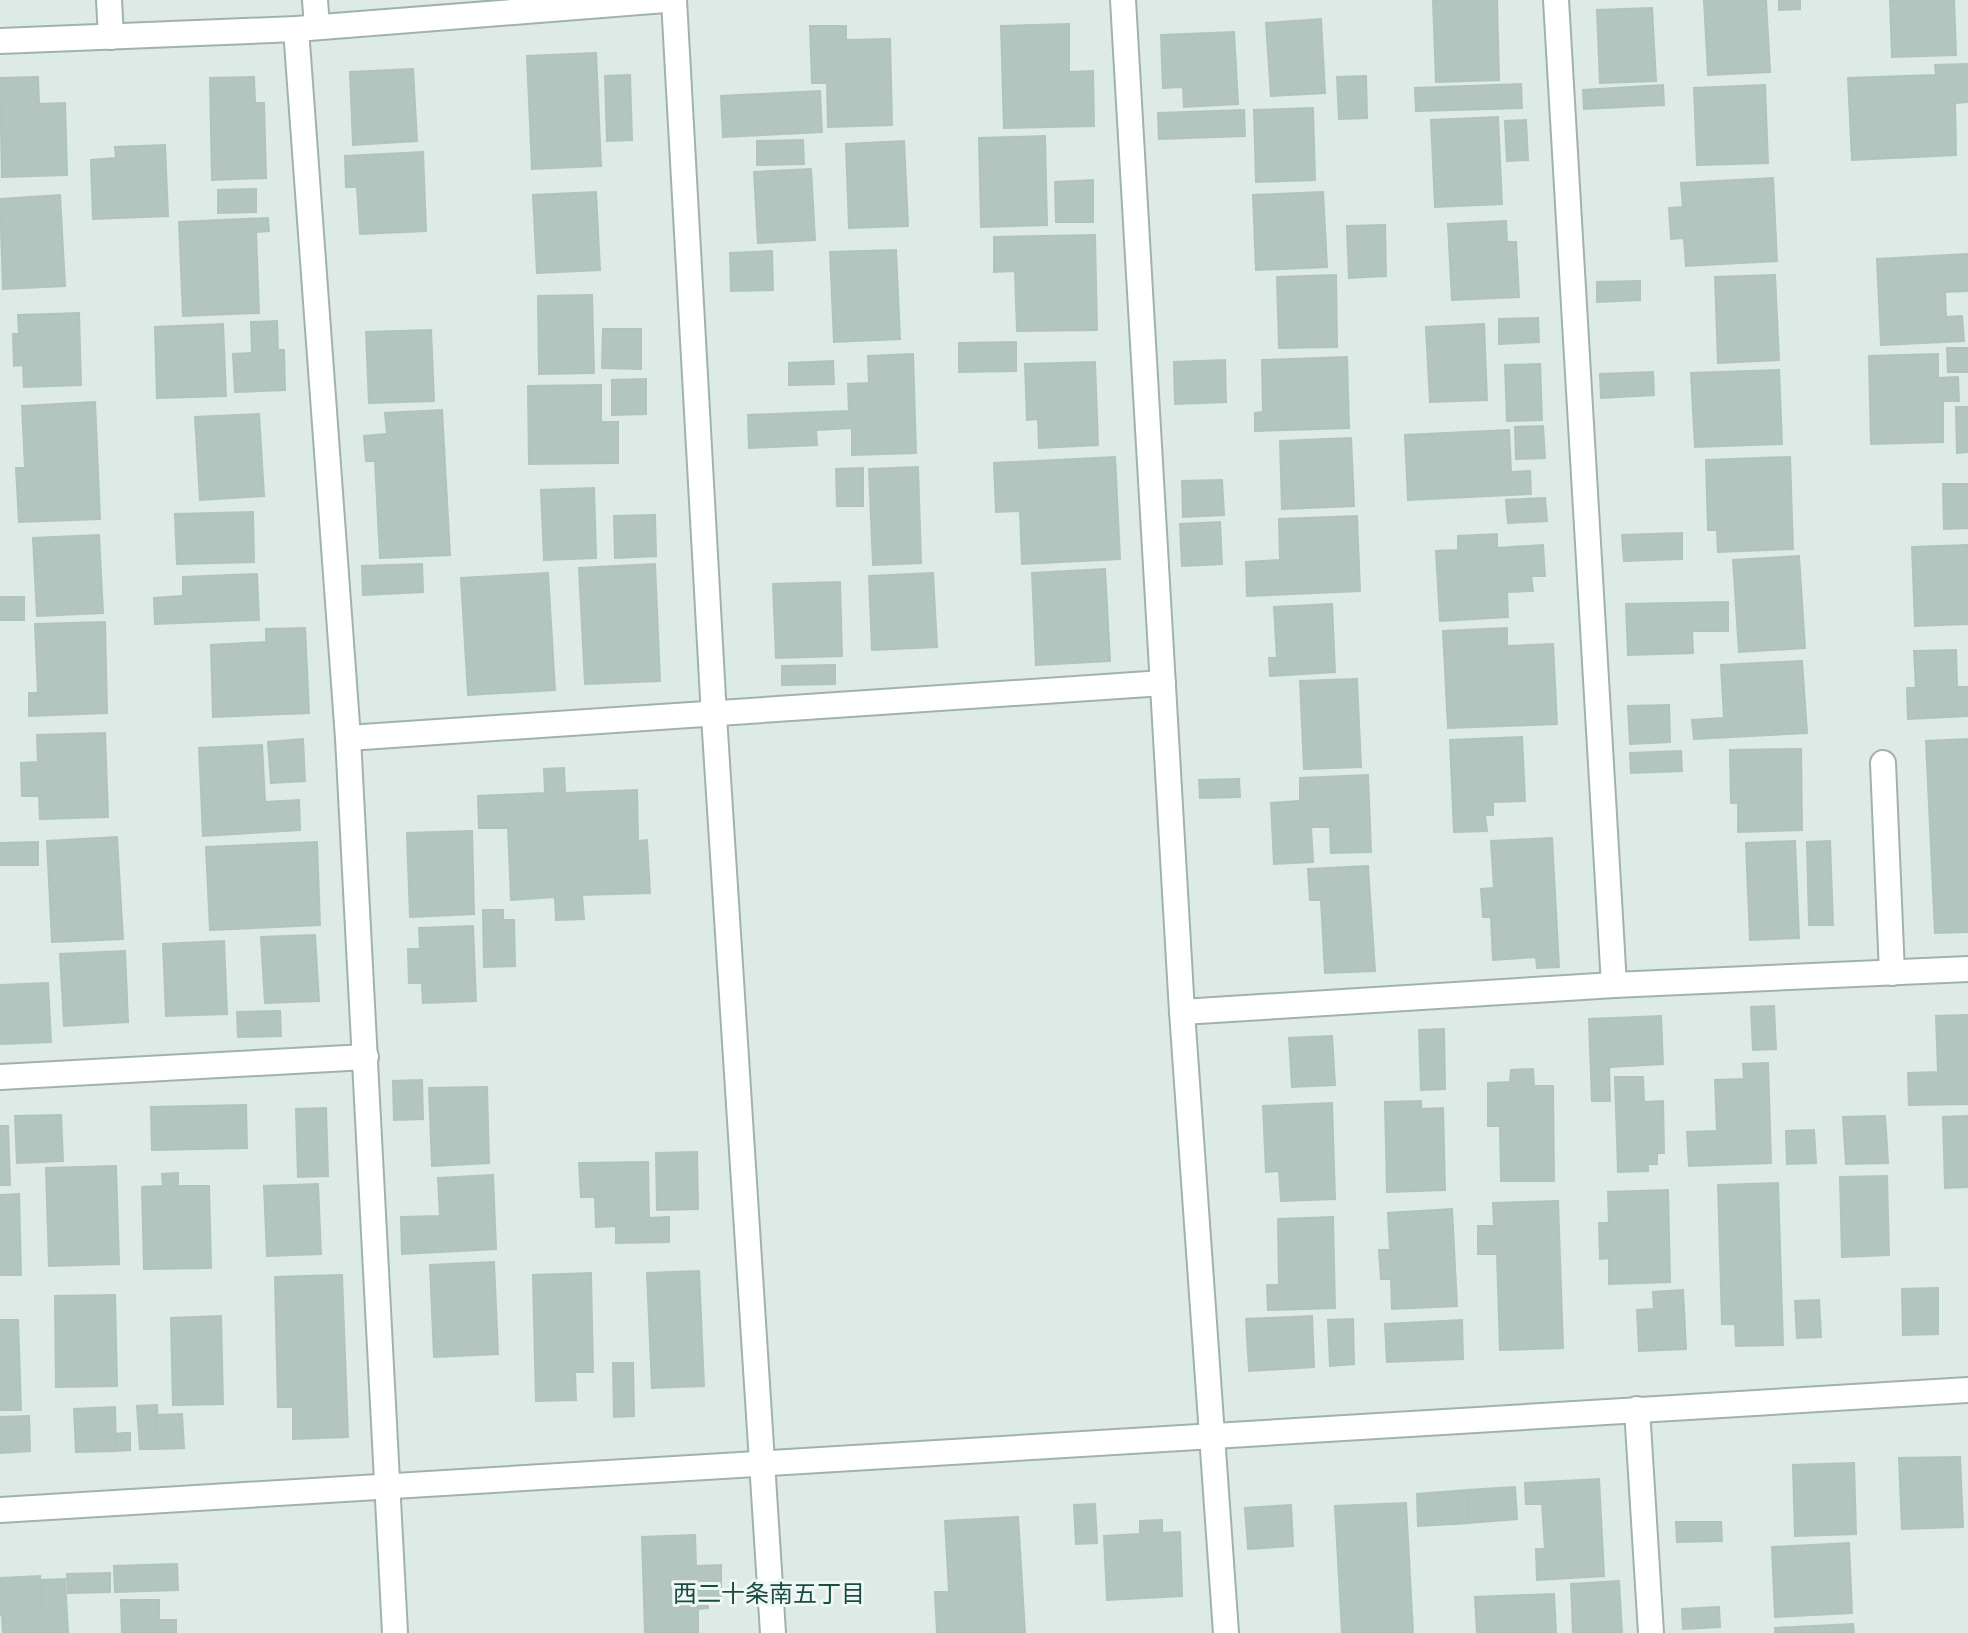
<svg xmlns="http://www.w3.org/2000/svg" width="1968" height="1633" font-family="Arial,'Noto Sans JP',sans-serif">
	<rect width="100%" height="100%" fill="#deeae5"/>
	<!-- building -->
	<g fill="#b3c5bf" stroke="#b0c4bd" stroke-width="2">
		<polygon points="1433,0 1497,0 1499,80 1436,82"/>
		<polygon points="1704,0 1766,0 1770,72 1708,75"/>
		<polygon points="1779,0 1800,0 1800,9 1779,10"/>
		<polygon points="1890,0 1954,0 1956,55 1892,57"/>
		<polygon points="1652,8 1656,81 1600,83 1597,10"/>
		<polygon points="1321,19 1325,93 1271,96 1266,23"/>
		<polygon points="1069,24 1069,72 1093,71 1094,126 1004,128 1001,26"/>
		<polygon points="810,26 846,26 846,40 890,39 892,125 828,127 827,83 812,83"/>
		<polygon points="1234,32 1238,104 1184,107 1183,87 1163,88 1161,35"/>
		<polygon points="596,53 601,166 532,169 527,56"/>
		<polygon points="1968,64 1968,102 1955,103 1956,155 1852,160 1848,78 1936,75 1935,65"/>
		<polygon points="413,69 417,141 353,145 350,72"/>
		<polygon points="630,75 632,140 607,141 605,76"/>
		<polygon points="1366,76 1367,118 1339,119 1337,77"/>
		<polygon points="38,77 39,104 65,103 67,175 2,177 0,78"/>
		<polygon points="254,77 255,103 264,103 266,178 212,180 210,78"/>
		<polygon points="1521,84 1522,108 1416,111 1415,88"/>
		<polygon points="1663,85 1664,105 1584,109 1583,90"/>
		<polygon points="1765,85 1768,163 1697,165 1694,88"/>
		<polygon points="820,91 822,132 723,137 721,96"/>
		<polygon points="1313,108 1315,180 1256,182 1254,110"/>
		<polygon points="1244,110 1245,136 1159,139 1158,113"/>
		<polygon points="1498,117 1502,204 1435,207 1431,120"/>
		<polygon points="1526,120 1528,160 1507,161 1505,121"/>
		<polygon points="1045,136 1047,225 981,227 979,138"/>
		<polygon points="803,140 804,164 757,165 757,141"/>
		<polygon points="904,141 908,226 849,228 846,144"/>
		<polygon points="165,145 168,216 93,219 91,160 116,158 115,147"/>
		<polygon points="423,152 426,231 360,234 357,187 346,187 345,156"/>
		<polygon points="811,169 815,240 758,243 754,172"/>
		<polygon points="1773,178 1777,261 1686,266 1684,238 1671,239 1669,208 1683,207 1681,183"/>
		<polygon points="1093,180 1093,222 1056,222 1055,182"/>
		<polygon points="256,189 256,212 218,213 218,190"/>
		<polygon points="596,192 600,270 537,273 533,195"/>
		<polygon points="1323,192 1327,267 1256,270 1253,195"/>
		<polygon points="60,195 65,286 3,289 0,199"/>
		<polygon points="268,218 269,231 256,232 259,313 183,316 179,222"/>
		<polygon points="1506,221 1507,242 1516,242 1519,297 1452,300 1448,224"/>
		<polygon points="1385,225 1386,276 1349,278 1347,226"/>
		<polygon points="1095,235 1097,330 1017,331 1015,271 994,272 994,237"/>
		<polygon points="896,250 900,339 834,342 830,252"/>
		<polygon points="772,251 773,290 731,291 730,253"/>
		<polygon points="1968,254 1968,291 1945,292 1946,317 1962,316 1964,341 1881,345 1877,259"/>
		<polygon points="1336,275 1337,347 1279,348 1277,277"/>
		<polygon points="1775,275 1779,360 1718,363 1715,277"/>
		<polygon points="1640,281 1640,300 1597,302 1597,282"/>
		<polygon points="592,295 594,373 539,374 538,296"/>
		<polygon points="79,313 81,385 24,387 23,365 14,366 13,334 19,334 18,315"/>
		<polygon points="1538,318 1539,342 1499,344 1499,319"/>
		<polygon points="277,321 278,350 284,350 285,390 235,392 233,354 252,353 251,322"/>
		<polygon points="223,324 226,396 157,398 155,327"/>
		<polygon points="1484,324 1487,400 1430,402 1426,327"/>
		<polygon points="603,329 641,329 641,369 602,368"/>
		<polygon points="431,330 434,401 369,403 366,332"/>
		<polygon points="1016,342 1016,371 959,372 959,343"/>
		<polygon points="1947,348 1968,348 1968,372 1948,372"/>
		<polygon points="913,354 916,453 852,455 852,428 816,430 817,445 749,448 748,415 849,411 848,384 869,383 868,356"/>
		<polygon points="1938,354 1938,378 1958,377 1959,401 1943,401 1943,442 1871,444 1869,356"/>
		<polygon points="1347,357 1349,428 1255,431 1255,413 1263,412 1262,360"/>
		<polygon points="1225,360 1226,402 1175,404 1174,362"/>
		<polygon points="833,361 834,384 789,385 789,363"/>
		<polygon points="1095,362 1098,445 1039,448 1038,419 1027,420 1025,364"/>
		<polygon points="1540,364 1542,420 1507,421 1505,365"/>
		<polygon points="1779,370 1782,444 1695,447 1691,373"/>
		<polygon points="1653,372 1654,395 1601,398 1600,374"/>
		<polygon points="646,379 646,414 612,415 612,380"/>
		<polygon points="601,385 601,422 618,422 618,463 529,464 528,386"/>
		<polygon points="95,402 100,519 19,522 16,468 25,468 22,406"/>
		<polygon points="1956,407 1968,407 1968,452 1957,453"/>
		<polygon points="442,410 450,555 380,558 375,461 366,461 364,436 387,434 385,413"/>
		<polygon points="259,414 264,496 200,500 195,417"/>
		<polygon points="1543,426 1545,458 1516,459 1515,427"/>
		<polygon points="1509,430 1511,472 1530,471 1531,494 1408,500 1405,435"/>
		<polygon points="1351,438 1354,506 1282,509 1280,441"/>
		<polygon points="1115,457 1120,559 1022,564 1020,511 996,512 994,463"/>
		<polygon points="1790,457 1793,549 1718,552 1717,530 1708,530 1706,460"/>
		<polygon points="918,467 921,563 873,565 869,469"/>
		<polygon points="863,468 863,506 837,506 836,469"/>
		<polygon points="1222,480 1224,515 1183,517 1182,481"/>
		<polygon points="1943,484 1968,484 1968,528 1944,529"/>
		<polygon points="594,488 596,558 544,560 541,490"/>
		<polygon points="1545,498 1547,521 1508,523 1506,500"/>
		<polygon points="253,512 254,562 177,564 175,514"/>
		<polygon points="655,515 656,556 615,558 614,516"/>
		<polygon points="1357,516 1360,591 1247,596 1246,562 1280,560 1279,519"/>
		<polygon points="1220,522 1222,564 1182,566 1180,524"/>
		<polygon points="1682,533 1682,559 1624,561 1622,535"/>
		<polygon points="1497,534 1497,548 1543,545 1545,576 1531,576 1533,591 1507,592 1508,617 1440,621 1436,551 1458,550 1458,536"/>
		<polygon points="99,535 103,613 37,616 33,538"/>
		<polygon points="1968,545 1968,624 1915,626 1912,547"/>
		<polygon points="1799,556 1805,648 1739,652 1733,560"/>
		<polygon points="422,564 423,592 363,595 362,566"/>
		<polygon points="655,564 660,681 585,684 579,568"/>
		<polygon points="1105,569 1110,661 1036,665 1032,573"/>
		<polygon points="548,573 555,690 468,695 461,578"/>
		<polygon points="933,573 937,647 872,650 869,576"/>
		<polygon points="257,574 259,620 155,624 154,598 183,596 183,577"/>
		<polygon points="840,582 842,656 776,658 773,584"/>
		<rect x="0" y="597" width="24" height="23"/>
		<polygon points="1728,602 1728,631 1692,631 1693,653 1628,655 1626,604"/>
		<polygon points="1332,604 1335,672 1270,676 1269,658 1277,658 1274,607"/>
		<polygon points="105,622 107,713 29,716 29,693 38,693 35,624"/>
		<polygon points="305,628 309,713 213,717 211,645 266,642 266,629"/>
		<polygon points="1507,628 1507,646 1553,644 1557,724 1448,728 1443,631"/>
		<polygon points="1956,650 1957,687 1968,687 1968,716 1908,719 1907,688 1916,688 1914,651"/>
		<polygon points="1802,661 1807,733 1694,739 1692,720 1724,718 1721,665"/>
		<polygon points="835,665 835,684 782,685 782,666"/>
		<polygon points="1357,679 1361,767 1304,769 1300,681"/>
		<polygon points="1669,705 1670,742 1630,744 1628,706"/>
		<polygon points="105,733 108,817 40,819 39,796 22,796 21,763 38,762 37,735"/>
		<polygon points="1522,737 1525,801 1493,802 1493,815 1485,815 1487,831 1454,832 1450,740"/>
		<polygon points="303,739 305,781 271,783 268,742"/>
		<polygon points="1968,739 1968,932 1935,933 1926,741"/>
		<polygon points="262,745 265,802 299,800 300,830 203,836 199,748"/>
		<polygon points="1801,749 1802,830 1738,832 1738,803 1731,803 1730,750"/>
		<polygon points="1681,751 1682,771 1631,773 1630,753"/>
		<polygon points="564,768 565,793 637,790 638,841 647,840 650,893 582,895 584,919 556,920 555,897 511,900 508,828 479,828 478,796 545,793 544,769"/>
		<polygon points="1368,775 1371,852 1331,853 1330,827 1311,827 1313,862 1274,864 1271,803 1300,801 1300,778"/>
		<polygon points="1239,779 1240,797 1200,798 1199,780"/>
		<polygon points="472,831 474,914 410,917 407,833"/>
		<polygon points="117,837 123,939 52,942 47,841"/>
		<polygon points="1552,838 1559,967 1537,968 1536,957 1493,960 1491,917 1483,917 1481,889 1494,888 1491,841"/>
		<polygon points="1795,841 1799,938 1750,940 1746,843"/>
		<polygon points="1830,841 1833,925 1809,925 1807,842"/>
		<polygon points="38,842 38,865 0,865 0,843"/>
		<polygon points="317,842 320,925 210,930 206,847"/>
		<polygon points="1368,866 1375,971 1325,973 1321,900 1310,900 1308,869"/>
		<polygon points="483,910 503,910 503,920 514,920 515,966 484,967"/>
		<polygon points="473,926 476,1001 423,1003 422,983 409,983 408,949 420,949 419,928"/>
		<polygon points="315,935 319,1001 265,1003 261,937"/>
		<polygon points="224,941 227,1014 166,1016 163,944"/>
		<polygon points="125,951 128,1022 64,1026 60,954"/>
		<polygon points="48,983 51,1042 0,1044 0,985"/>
		<polygon points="1774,1006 1776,1049 1753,1050 1751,1007"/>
		<polygon points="280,1011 281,1036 238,1037 237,1012"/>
		<polygon points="1968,1015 1968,1104 1909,1105 1908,1073 1938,1072 1936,1016"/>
		<polygon points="1661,1016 1663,1064 1609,1067 1610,1101 1592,1101 1589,1019"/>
		<polygon points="1444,1029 1445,1089 1421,1090 1419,1030"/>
		<polygon points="1332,1036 1335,1085 1292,1087 1289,1038"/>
		<polygon points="1768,1063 1771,1163 1689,1166 1687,1132 1717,1131 1715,1080 1744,1079 1743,1064"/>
		<polygon points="1533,1069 1534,1086 1553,1086 1554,1181 1501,1181 1500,1126 1488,1126 1488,1083 1510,1082 1511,1070"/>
		<polygon points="1615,1077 1643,1077 1644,1102 1663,1101 1664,1153 1657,1153 1657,1164 1648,1164 1648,1171 1618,1172"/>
		<polygon points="422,1080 423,1119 394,1120 393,1081"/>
		<polygon points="487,1087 489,1163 432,1166 429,1088"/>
		<polygon points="1421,1101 1421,1109 1443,1108 1445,1190 1387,1192 1385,1102"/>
		<polygon points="1332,1103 1335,1199 1281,1201 1279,1171 1266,1172 1263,1106"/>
		<polygon points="246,1105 247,1148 152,1150 151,1107"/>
		<polygon points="326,1108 328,1176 298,1177 296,1109"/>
		<polygon points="61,1115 63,1161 17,1163 15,1116"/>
		<polygon points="1885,1116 1888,1163 1846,1164 1843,1117"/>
		<polygon points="1968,1116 1968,1187 1945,1188 1943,1117"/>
		<polygon points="0,1126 8,1126 10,1185 0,1185"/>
		<polygon points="1814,1130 1816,1163 1787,1164 1786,1131"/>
		<polygon points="697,1152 698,1209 657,1210 656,1153"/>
		<polygon points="648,1162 649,1218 669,1217 669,1242 616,1243 616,1226 596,1227 595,1197 581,1197 579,1163"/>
		<polygon points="116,1166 119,1264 49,1266 46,1168"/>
		<polygon points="178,1173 178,1186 209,1186 211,1268 144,1269 142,1187 163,1186 162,1174"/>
		<polygon points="493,1175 496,1249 402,1254 401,1217 440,1216 438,1178"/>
		<polygon points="1887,1176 1889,1255 1842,1257 1840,1177"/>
		<polygon points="1778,1183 1783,1345 1736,1346 1735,1324 1722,1324 1718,1185"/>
		<polygon points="318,1184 321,1254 267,1256 264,1186"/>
		<polygon points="1668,1190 1670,1282 1609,1284 1609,1258 1600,1259 1599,1223 1609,1223 1608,1192"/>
		<polygon points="19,1194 21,1275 0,1275 0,1195"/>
		<polygon points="1558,1201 1563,1348 1500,1350 1497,1254 1478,1254 1478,1226 1494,1226 1493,1203"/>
		<polygon points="1452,1209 1457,1306 1392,1309 1391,1279 1381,1279 1379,1250 1390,1250 1388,1213"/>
		<polygon points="1333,1217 1335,1308 1268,1310 1267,1285 1279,1285 1278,1219"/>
		<polygon points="494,1262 498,1354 434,1357 430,1265"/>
		<polygon points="699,1271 704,1386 652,1388 647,1273"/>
		<polygon points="591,1273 593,1372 575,1372 576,1400 536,1401 533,1275"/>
		<polygon points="342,1275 348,1437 293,1439 293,1407 278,1407 275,1277"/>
		<polygon points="1938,1288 1938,1334 1903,1335 1902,1289"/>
		<polygon points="1683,1290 1686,1349 1639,1351 1637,1310 1654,1309 1653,1292"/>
		<polygon points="115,1295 117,1386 56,1387 55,1296"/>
		<polygon points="1819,1300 1821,1337 1797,1338 1795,1301"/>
		<polygon points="221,1316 223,1404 173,1405 171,1318"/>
		<polygon points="1312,1316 1314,1367 1249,1371 1246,1319"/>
		<polygon points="1353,1319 1354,1364 1330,1366 1328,1320"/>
		<polygon points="0,1320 18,1320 21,1410 0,1410"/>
		<polygon points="1462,1320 1463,1359 1387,1362 1385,1324"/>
		<polygon points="613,1363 633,1363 634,1416 614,1417"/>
		<polygon points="157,1405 158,1449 140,1449 137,1406"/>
		<polygon points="115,1407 116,1451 76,1452 74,1409"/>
		<polygon points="182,1414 184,1448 158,1449 156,1415"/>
		<polygon points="29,1416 30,1451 0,1453 0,1417"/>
		<polygon points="124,1433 130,1433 130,1450 116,1451 115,1434"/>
		<polygon points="1960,1457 1963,1527 1902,1529 1899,1458"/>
		<polygon points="1854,1463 1856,1534 1795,1536 1793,1465"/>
		<polygon points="1599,1479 1604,1576 1537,1580 1536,1549 1545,1549 1542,1504 1526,1504 1525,1483"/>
		<polygon points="1515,1487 1517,1519 1469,1523 1467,1490"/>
		<polygon points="1467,1490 1469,1523 1418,1526 1417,1494"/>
		<polygon points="1406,1503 1413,1633 1342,1633 1335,1506"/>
		<polygon points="1095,1504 1097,1543 1076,1544 1074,1505"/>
		<polygon points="1291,1505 1293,1546 1248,1549 1245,1508"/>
		<polygon points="1018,1517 1025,1633 937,1633 935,1592 949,1592 945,1521"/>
		<polygon points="1162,1520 1162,1533 1180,1532 1182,1596 1107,1600 1104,1536 1140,1534 1140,1521"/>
		<polygon points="1676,1522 1721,1522 1722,1541 1677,1542"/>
		<polygon points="695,1535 696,1566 721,1565 721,1597 708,1597 708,1608 698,1609 698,1633 645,1633 642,1537"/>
		<polygon points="1849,1543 1852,1613 1775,1617 1772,1547"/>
		<polygon points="177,1564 178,1590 115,1592 114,1566"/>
		<polygon points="110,1573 110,1592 68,1593 67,1574"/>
		<polygon points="40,1576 42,1612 0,1615 0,1578"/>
		<polygon points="65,1579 68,1633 3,1633 2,1614 42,1612 41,1580"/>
		<polygon points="1619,1581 1622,1633 1573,1633 1571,1584"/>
		<polygon points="1554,1594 1556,1633 1477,1633 1475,1597"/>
		<polygon points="121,1600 159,1600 159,1620 176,1620 176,1633 122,1633"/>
		<polygon points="1719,1607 1720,1627 1683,1629 1682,1609"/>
		<polygon points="1853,1624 1854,1633 1775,1633 1775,1628"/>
	</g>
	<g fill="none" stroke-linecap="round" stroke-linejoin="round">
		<defs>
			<g id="service">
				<polyline points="109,0 111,37"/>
				<polyline points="315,0 317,27"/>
				<polyline points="1883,763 1892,973"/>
			</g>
			<g id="minor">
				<polyline points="674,0 714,716 773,1633"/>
				<polyline points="1123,0 1182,1012 1226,1633"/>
				<polyline points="1556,0 1614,985"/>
				<polyline points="296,29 348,738 395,1633"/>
				<polyline points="0,41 296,29 665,0"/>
				<polyline points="348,738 1163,683"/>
				<polyline points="1182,1012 1614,985 1968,969"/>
				<polyline points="0,1077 366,1057"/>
				<polyline points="1637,1409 1651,1633"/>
				<polyline points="0,1510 1968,1390"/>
			</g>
		</defs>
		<!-- service casing -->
		<use href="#service" stroke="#a1b2ac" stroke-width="28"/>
		<!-- minor casing -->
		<use href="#minor" stroke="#a1b2ac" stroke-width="28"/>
		<!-- service -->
		<use href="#service" stroke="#fff" stroke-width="24"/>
		<!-- minor -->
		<use href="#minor" stroke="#fff" stroke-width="24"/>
	</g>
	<g text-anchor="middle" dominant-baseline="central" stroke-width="6" stroke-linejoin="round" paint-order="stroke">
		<!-- neighbourhood labels -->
		<g font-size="24" fill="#1b4c43" stroke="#eef7f3">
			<text x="769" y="1593">西二十条南五丁目</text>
		</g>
	</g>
</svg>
